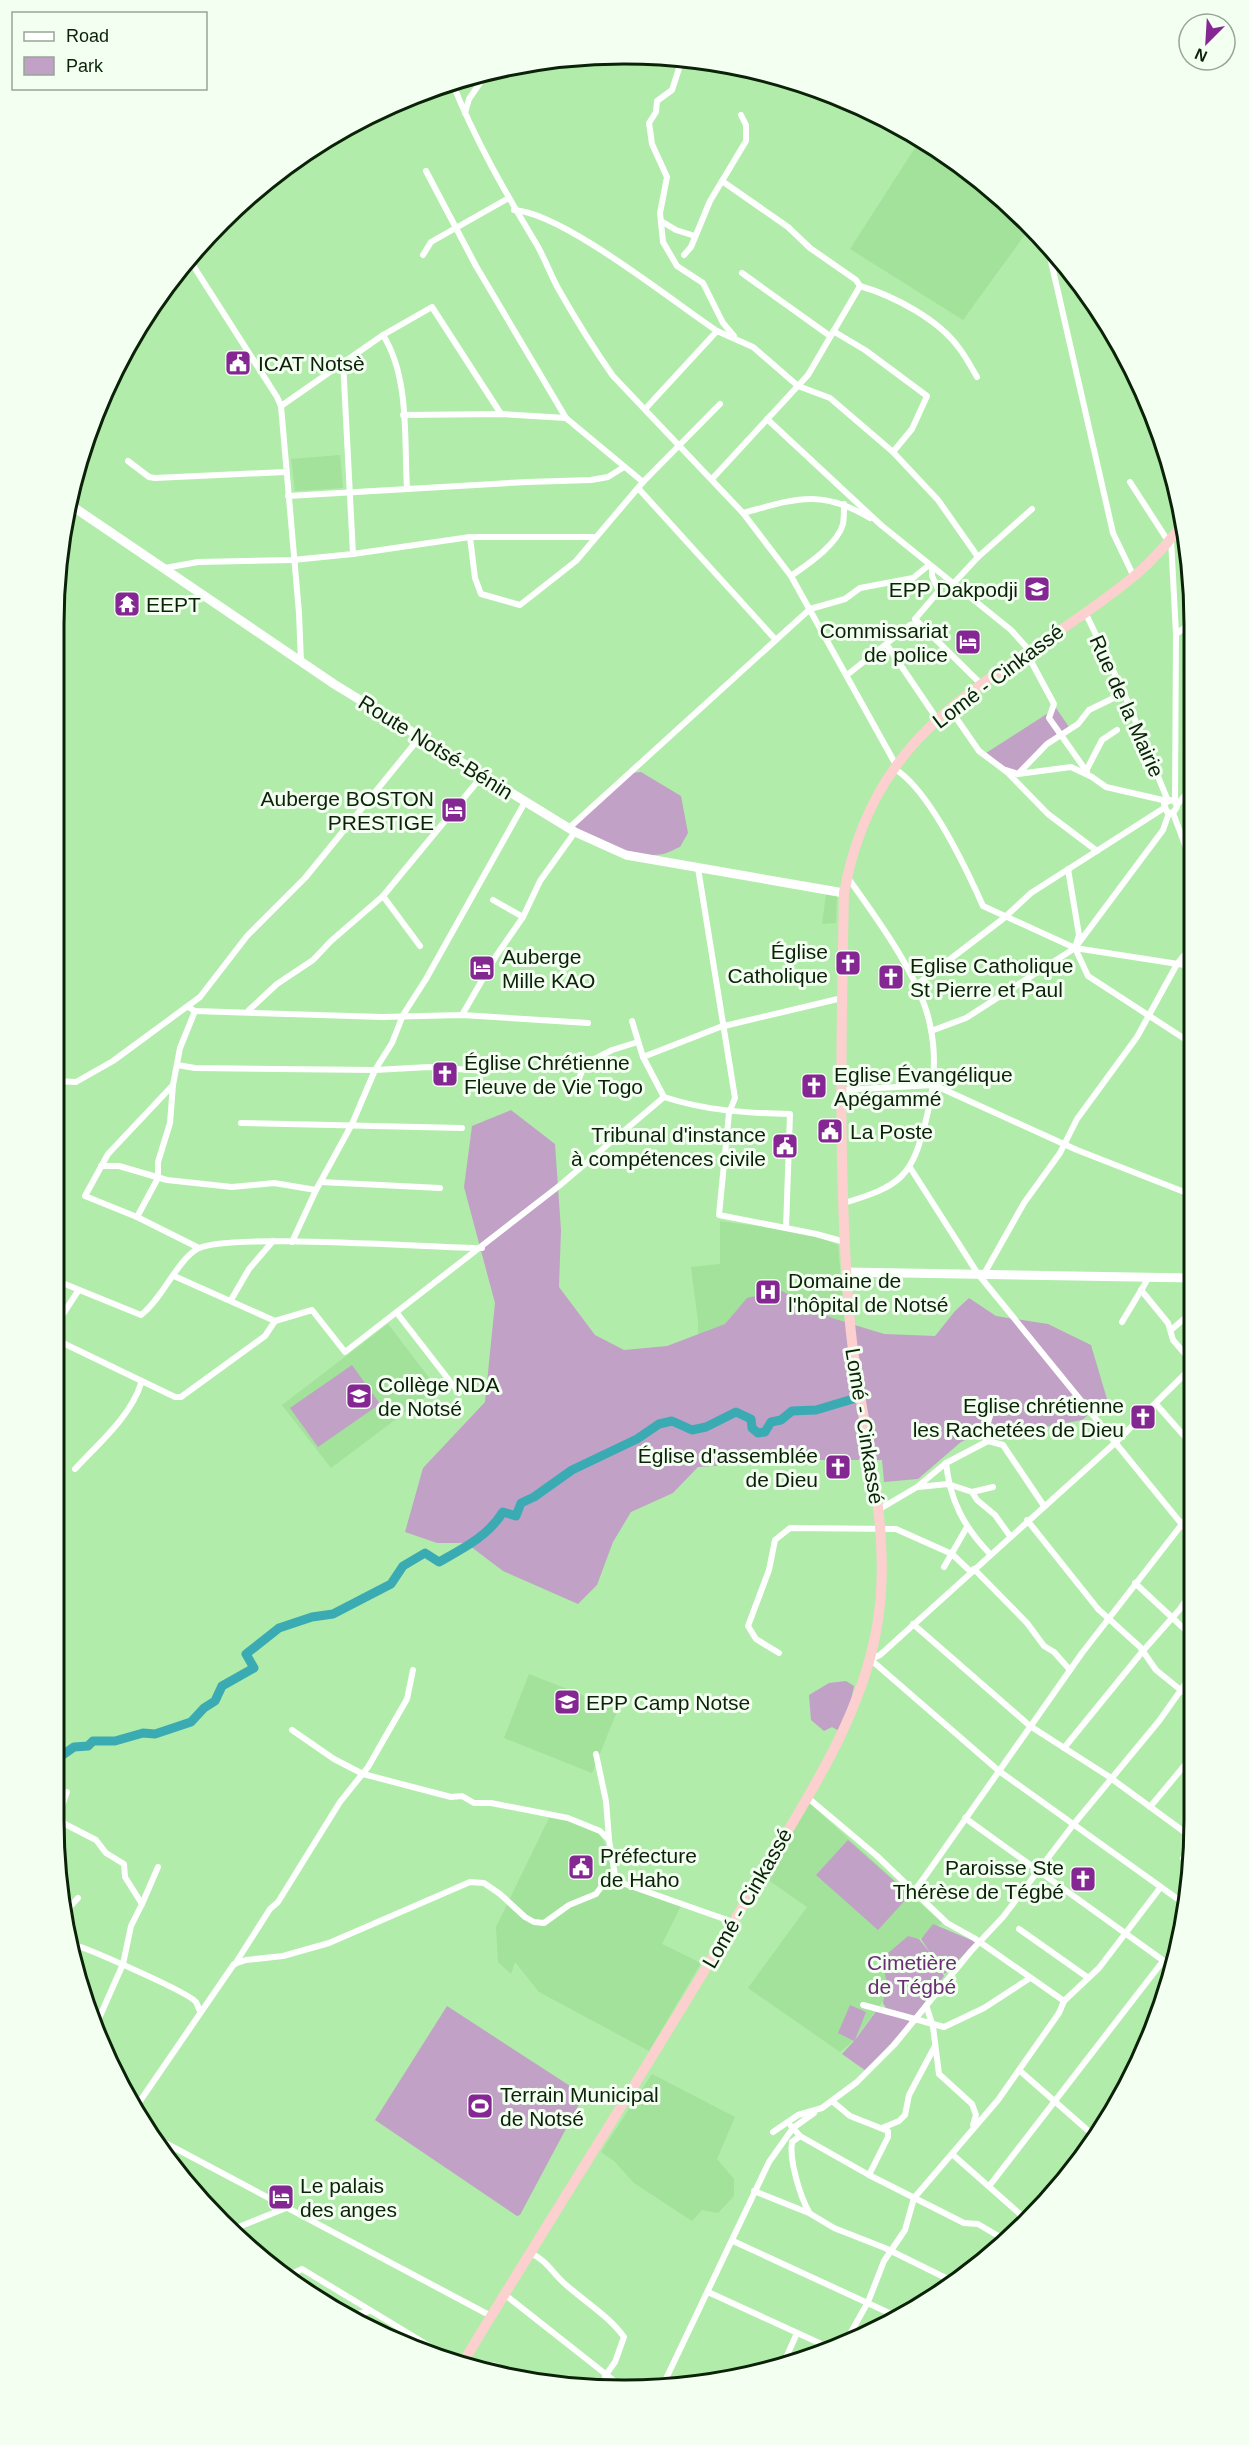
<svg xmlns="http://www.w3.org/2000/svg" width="1249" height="2445" font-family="Helvetica,sans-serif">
	<rect width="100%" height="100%" fill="#b1ecaa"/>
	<!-- built -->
	<g fill="#a2e29b">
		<polygon points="920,140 972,172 1029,229 963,320 850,249"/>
		<polygon points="340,455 343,488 295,491 291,459"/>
		<polygon points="826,894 837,896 836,923 822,924"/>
		<polygon points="720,1221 807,1233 838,1245 848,1359 698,1357 698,1321 691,1267 720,1264"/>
		<polygon points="388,1324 437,1388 331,1468 282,1405"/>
		<polygon points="529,1674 618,1709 592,1773 504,1738"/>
		<polygon points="809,1803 942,1923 919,1939 908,1936 882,1958 886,1976 883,2001 854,2040 840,2052 748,1988 807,1907 764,1877"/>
		<polygon points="550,1816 569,1820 600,1834 609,1854 612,1876 681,1906 662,1944 701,1963 649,2051 539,1992 515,1962 511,1974 498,1962 496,1927"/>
		<polygon points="652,2074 735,2117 717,2159 734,2179 734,2196 718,2213 702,2210 692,2221 634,2183 614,2161 601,2152"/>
	</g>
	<!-- green -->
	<g fill="#c2a1c7">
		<polygon points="1056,708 1071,730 1047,744 1018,773 1003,767 986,753"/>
		<path d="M641,772L681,796L688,833L680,847C675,849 668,853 663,854C635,859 595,843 574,826L630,773Z"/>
		<polygon points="511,1110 555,1144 561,1230 559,1287 595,1335 624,1350 667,1346 725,1324 747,1298 780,1290 832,1318 884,1334 935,1336 955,1311 969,1298 996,1316 1048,1324 1091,1345 1107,1399 1082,1420 1029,1430 1002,1423 961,1442 918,1479 884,1482 882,1460 810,1460 698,1467 673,1493 631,1512 613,1542 597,1585 578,1604 503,1571 466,1543 437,1543 405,1532 423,1468 485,1402 495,1303 464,1187 472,1126"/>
		<polygon points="352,1365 380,1404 318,1447 290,1408"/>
		<polygon points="846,1681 854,1686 850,1705 839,1731 832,1727 824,1731 811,1720 809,1695 829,1683"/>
		<polygon points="848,1840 910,1895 878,1930 816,1875"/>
		<polygon points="933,1924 976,1942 945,1974 935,1960 944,1976 915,2016 886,2008 883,2003 886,1980 882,1958 908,1936 919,1939 931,1954 921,1939"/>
		<polygon points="850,2005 866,2012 855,2040 877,2010 911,2021 866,2071 842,2054 854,2041 838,2033"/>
		<polygon points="447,2006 584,2095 520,2215 517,2216 375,2120"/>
	</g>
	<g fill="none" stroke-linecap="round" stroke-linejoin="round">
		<!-- river -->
		<path stroke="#3babb3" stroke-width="9" d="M54,1761L74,1747L88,1746L93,1741H115L143,1733L155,1734L191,1722L204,1708L215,1701L222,1686L254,1668L246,1654L279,1628L312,1617L333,1614L391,1584L403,1566L425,1553L439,1562C464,1548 488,1536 503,1512L516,1516L521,1503L534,1497L572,1470L637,1439L659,1424L672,1421L692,1430L706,1427L736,1412L751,1419L752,1428L758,1433L765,1432L771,1422L781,1420L792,1411L816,1410L853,1399"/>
		<!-- minor -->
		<g stroke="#fff" stroke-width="6">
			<polyline points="682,59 672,90 657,101 656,112 649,123 652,144 667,177 660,213 663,242 677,266 703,283 723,323 734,336"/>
			<path d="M452,82C475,140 505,192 537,245C545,259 551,276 559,290C576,320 594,349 613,376L743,513L791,576L896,765"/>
			<polyline points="465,113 469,99 486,74"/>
			<polyline points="426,171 476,266 566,418 643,482"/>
			<path d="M514,210C563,213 672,301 717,331"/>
			<polyline points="661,221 676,230 695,236"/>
			<polyline points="1048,248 1113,533 1134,577"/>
			<polyline points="423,255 431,242 507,199"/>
			<polyline points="684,255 691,247 710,201 746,141 746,125 741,115"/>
			<polyline points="189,259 277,397 281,406 299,613 301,662"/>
			<polyline points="742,273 830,336"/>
			<path d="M860,286C894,296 938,319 959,348C966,357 971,367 977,377"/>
			<polyline points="833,331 865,350 927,396 912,429 893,452"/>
			<path d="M383,335C410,378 404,440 407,489"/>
			<polyline points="343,361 353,554"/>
			<polyline points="281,406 383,335 432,307 501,414"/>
			<polyline points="646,408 717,331 753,347 798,386 830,398 893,452 938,500 978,557 953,584"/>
			<polyline points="403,415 501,414 566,418"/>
			<polyline points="767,419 881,525 1011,630 1028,649"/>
			<polyline points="128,461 149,477 155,478 285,472"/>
			<polyline points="712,479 808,375 860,286 856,280 810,248 788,227 722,181"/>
			<polyline points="1130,482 1168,541"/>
			<polyline points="638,488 775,639"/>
			<polyline points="288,496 527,482 591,480 608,477 624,467"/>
			<path d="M743,513C795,499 820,488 870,518"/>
			<polyline points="470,537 475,578 481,594 520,605 576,561 643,482 720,404"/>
			<polyline points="1171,539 1176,634 1175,802 1177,807 1173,813 1167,812 1164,804 1170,800 1175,802"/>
			<polyline points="978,557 1032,509"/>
			<polyline points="932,567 932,576 939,591 915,619 981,684"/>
			<polyline points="165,568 198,562 293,560 353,554 470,537 593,537"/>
			<path d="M791,576C808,564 837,545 843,524C844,518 844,510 844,504"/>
			<polyline points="1085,612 1124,693 1168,801"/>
			<polyline points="1176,634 1190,624"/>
			<polyline points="887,645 937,719"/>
			<polyline points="1026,652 1054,704 1049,718 1087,772"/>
			<polyline points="847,675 910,625 919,623"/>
			<polyline points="950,709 979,751 1007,772 1048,814 1097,851"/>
			<path d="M895,769C930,791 966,868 983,906L1075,948L1191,966"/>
			<polyline points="1006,770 1018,774 1071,767 1092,777 1106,787 1167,801"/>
			<polyline points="1086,771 1102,740 1117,730"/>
			<polyline points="1018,774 1047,744 1078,724 1089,710 1124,693"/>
			<polyline points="1177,805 1191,788"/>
			<polyline points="1173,813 1191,861"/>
			<polyline points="569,828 810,609 845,599 860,588 913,578 929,565"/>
			<polyline points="698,868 735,1098 729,1113 719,1215 816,1234 845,1242"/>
			<polyline points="1068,869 1079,935 1075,948 1088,976 1191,1043"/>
			<polyline points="383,896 420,946"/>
			<polyline points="493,900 523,917"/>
			<polyline points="915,986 1004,918 1031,893 1164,808"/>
			<polyline points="188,1007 195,1011 382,1017 462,1015 588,1023"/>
			<polyline points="249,1010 277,984 313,960 331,941 383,896 482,776"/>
			<polyline points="195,1011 180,1048 173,1085 108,1154 85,1196 137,1217 199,1248"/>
			<polyline points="462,1015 496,956 523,917 540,881 575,832"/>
			<path d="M632,1021L643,1057L664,1097C707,1111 746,1113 790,1114L786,1228"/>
			<polyline points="931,1031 966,1018 1075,948 1163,830 1169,813"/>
			<polyline points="643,1057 720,1027 842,998"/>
			<polyline points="177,1065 195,1068 375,1070 429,1067 485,1071"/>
			<polyline points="55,1081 76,1082 113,1061 200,997 247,936 305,878 420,737"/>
			<polyline points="575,1088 585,1064 612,1050 638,1042"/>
			<polyline points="842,1090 934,1085 1077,1150 1192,1195"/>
			<polyline points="241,1123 462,1128"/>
			<polyline points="101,1166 119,1166 167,1180 232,1187 274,1183 316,1190"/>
			<polyline points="911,1169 978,1274 1193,1538"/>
			<polyline points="321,1182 440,1188"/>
			<path d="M844,1203C901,1186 912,1177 926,1120C934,1089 937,1056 930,1025C921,978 876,917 848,878"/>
			<polyline points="137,1217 158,1178 158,1162 170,1123 173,1085"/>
			<polyline points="292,1242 316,1190 352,1124 375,1070 392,1043 403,1015 426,979 525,802"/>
			<polyline points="984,1274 1024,1203 1060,1153 1077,1119 1137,1037 1177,964 1191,947"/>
			<polyline points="174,1276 275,1321 312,1310 345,1352 559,1186 664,1097"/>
			<path d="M55,1280L141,1315C163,1298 176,1262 197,1249C225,1232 435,1248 482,1248"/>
			<polyline points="1141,1290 1168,1323 1173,1340 1192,1362"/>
			<polyline points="231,1300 249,1269 273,1241"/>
			<polyline points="397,1313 459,1393"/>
			<polyline points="1122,1322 1149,1277"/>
			<polyline points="54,1328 78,1291"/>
			<polyline points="1171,1330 1192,1312"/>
			<polyline points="54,1332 60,1341 67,1345 175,1397 181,1397 265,1336 275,1321"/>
			<polyline points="1156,1404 1193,1446"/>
			<polyline points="990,1416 984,1435 988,1441 1003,1445 1044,1506"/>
			<path d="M946,1463C950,1501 964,1527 990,1554"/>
			<path d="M75,1469C97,1445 132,1415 141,1383"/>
			<polyline points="918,1487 948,1484 972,1492 993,1487"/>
			<polyline points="972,1492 977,1500 995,1515 1010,1536"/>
			<polyline points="878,1510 917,1487 946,1463 988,1441"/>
			<polyline points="1027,1520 1098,1609 1140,1647 1156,1670 1193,1700"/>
			<polyline points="944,1567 967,1527"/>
			<polyline points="974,1569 1027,1623 1044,1646 1054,1652 1070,1670"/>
			<polyline points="1135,1583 1193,1637"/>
			<polyline points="913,1624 1030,1726 1108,1776 1194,1839"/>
			<polyline points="779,1653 756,1639 748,1626 769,1570 775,1540 790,1528 896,1529 952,1554 971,1572"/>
			<polyline points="870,1659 999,1771 1186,1905"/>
			<polyline points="871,1659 880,1655 1115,1443 1192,1367"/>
			<polyline points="292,1730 334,1759 363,1774 451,1797 462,1796 474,1803 491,1803 568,1818 600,1831 609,1840 616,1881"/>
			<polyline points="1064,1748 1142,1652 1180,1609 1193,1590"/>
			<polyline points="596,1754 606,1801 609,1839"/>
			<polyline points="67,1792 60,1811 63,1823 96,1840 106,1853 124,1864 125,1877 142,1904 131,1926 123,1964 96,2025"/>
			<polyline points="807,1797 877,1856 947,1923 974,1938 1064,2001"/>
			<polyline points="1150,1807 1194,1754"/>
			<polyline points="54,1818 63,1823"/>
			<polyline points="965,1818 1175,1969"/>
			<polyline points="1183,1858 1194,1844"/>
			<polyline points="918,1894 918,1886 926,1875 1082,1653 1193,1510"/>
			<polyline points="142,1904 158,1867"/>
			<polyline points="69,1908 78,1898"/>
			<polyline points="1019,1929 1087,1977"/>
			<path d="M75,1945C91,1950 188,1992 196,2002C198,2005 198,2008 200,2011"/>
			<polyline points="235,1964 270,1909 278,1902 340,1802 368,1767 407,1699 413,1670"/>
			<polyline points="863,2005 944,2027 984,2008 1030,1978"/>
			<polyline points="927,2008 933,2027 939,2074 972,2104 976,2115 973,2125"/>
			<polyline points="1019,2070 1092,2134"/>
			<polyline points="832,2101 850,2116 888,2131 888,2137 869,2175"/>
			<polyline points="138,2104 234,1964 246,1960 283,1956 329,1943 470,1882 484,1883 500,1894 525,1917 534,1922 544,1923 569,1905 596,1894 608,1878 733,1922"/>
			<polyline points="791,2126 800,2136 869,2175 964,2223 978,2224 1005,2240"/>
			<polyline points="882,2128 899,2121 905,2115 909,2095 935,2046"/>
			<polyline points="773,2132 798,2115 822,2108 857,2082 894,2045 971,1951 1003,1917 1073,1825 1159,1721 1193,1673"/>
			<path d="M800,2136L792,2142C789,2160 800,2196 809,2212"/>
			<polyline points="156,2138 491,2316"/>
			<polyline points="952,2154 1029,2222"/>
			<polyline points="990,2185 1163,1961"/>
			<polyline points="754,2191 809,2213 834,2228 885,2248 950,2280"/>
			<polyline points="236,2228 286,2208"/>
			<polyline points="733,2241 898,2317"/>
			<path d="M530,2253C547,2260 552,2273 565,2284C584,2301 609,2316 624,2337L615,2362L605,2376"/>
			<polyline points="287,2276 302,2269 459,2364"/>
			<polyline points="708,2292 828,2347"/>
			<polyline points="504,2294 617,2383"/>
			<polyline points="348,2316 370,2311"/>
			<polyline points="846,2341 868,2302 884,2261 905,2230 914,2198 998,2100 1059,2013 1064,2001 1099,1968 1160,1888"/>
			<polyline points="397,2343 404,2331"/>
			<polyline points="785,2360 797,2333"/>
			<path d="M464,2361L478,2368C487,2361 502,2366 508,2375L506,2378"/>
			<polyline points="663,2385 769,2162 793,2128 814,2113"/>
		</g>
		<!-- secondary -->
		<g stroke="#fff" stroke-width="9">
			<polyline points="69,504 334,684 575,832 626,855 844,893"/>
			<polyline points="846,1272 1192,1278"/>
		</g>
		<!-- trunk -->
		<path stroke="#fcd0ce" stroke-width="10" d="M462,2364C558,2205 659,2050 753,1889C801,1807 858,1726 876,1632C896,1529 859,1425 850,1323C838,1181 841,1036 844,893C877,711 1009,679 1133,577C1152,562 1168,542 1183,524"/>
	</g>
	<!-- icons -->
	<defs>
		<symbol id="civic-square" viewBox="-11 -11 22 22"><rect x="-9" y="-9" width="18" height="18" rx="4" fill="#842793" stroke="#f3fff1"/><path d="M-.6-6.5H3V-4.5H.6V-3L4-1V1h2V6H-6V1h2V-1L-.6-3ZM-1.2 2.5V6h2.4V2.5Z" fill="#fff"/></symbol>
		<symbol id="school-square" viewBox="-11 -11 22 22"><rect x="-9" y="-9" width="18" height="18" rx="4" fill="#842793" stroke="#f3fff1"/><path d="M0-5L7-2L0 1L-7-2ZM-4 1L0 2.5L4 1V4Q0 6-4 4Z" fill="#fff"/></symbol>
		<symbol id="temple-square" viewBox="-11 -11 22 22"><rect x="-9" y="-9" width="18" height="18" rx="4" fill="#842793" stroke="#f3fff1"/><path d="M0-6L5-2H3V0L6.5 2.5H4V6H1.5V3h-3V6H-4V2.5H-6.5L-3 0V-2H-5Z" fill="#fff"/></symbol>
		<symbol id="hotel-square" viewBox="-11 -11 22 22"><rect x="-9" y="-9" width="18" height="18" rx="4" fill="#842793" stroke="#f3fff1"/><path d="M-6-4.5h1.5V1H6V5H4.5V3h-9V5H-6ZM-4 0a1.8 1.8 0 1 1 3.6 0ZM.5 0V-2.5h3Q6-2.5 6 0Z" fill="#fff"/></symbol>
		<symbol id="church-square" viewBox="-11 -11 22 22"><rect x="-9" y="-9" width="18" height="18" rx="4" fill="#842793" stroke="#f3fff1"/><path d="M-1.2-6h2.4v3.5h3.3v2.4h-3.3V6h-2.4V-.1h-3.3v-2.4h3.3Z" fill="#fff"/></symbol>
		<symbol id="hospital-square" viewBox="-11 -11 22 22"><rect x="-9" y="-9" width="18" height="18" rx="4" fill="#842793" stroke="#f3fff1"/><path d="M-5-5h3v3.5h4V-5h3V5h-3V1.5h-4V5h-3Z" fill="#fff"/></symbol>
		<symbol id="stadium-square" viewBox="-11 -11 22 22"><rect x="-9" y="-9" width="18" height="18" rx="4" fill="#842793" stroke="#f3fff1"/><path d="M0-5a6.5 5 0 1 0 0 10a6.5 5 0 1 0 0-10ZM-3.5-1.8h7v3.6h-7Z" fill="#fff"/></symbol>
	</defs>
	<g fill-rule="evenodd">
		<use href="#civic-square" x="223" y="348" width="30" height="30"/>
		<use href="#school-square" x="1022" y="574" width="30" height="30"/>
		<use href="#temple-square" x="112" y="589" width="30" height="30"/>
		<use href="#hotel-square" x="953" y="627" width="30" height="30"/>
		<use href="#hotel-square" x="439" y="795" width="30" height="30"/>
		<use href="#church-square" x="833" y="948" width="30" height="30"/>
		<use href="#hotel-square" x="467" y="953" width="30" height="30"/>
		<use href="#church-square" x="876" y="962" width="30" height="30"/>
		<use href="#church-square" x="430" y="1059" width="30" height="30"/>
		<use href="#church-square" x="799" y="1071" width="30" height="30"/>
		<use href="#civic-square" x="815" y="1116" width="30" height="30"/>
		<use href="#civic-square" x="770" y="1131" width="30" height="30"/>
		<use href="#hospital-square" x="753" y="1277" width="30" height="30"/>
		<use href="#school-square" x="344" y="1381" width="30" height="30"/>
		<use href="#church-square" x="1128" y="1402" width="30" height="30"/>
		<use href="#church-square" x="823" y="1452" width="30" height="30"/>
		<use href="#school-square" x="552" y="1687" width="30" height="30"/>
		<use href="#civic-square" x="566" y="1852" width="30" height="30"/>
		<use href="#church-square" x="1068" y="1864" width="30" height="30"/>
		<use href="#stadium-square" x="465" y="2091" width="30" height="30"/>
		<use href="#hotel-square" x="266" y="2182" width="30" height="30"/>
	</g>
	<g text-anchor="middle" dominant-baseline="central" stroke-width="6" stroke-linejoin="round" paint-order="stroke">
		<!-- poi labels -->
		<g font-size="21" fill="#0b2209" stroke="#f3fff1" text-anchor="start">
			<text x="258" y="363">ICAT Notsè</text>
			<text x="1018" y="589" text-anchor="end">EPP Dakpodji</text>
			<text x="146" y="604">EEPT</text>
			<text x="948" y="630" text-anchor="end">Commissariat<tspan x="948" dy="24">de police</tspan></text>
			<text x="434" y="798" text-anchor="end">Auberge BOSTON<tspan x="434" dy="24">PRESTIGE</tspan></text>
			<text x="828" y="951" text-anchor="end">Église<tspan x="828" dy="24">Catholique</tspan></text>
			<text x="502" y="956">Auberge<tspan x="502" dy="24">Mille KAO</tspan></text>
			<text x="910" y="965">Eglise Catholique<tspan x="910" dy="24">St Pierre et Paul</tspan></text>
			<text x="464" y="1062">Église Chrétienne<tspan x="464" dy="24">Fleuve de Vie Togo</tspan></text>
			<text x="834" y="1074">Eglise Évangélique<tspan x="834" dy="24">Apégammé</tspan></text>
			<text x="850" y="1131">La Poste</text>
			<text x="766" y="1134" text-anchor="end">Tribunal d'instance<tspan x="766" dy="24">à compétences civile</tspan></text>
			<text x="788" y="1280">Domaine de<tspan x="788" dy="24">l'hôpital de Notsé</tspan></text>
			<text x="378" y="1384">Collège NDA<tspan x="378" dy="24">de Notsé</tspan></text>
			<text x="1124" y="1405" text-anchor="end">Eglise chrétienne<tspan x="1124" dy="24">les Rachetées de Dieu</tspan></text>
			<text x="818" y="1455" text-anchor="end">Église d'assemblée<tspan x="818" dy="24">de Dieu</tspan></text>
			<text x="586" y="1702">EPP Camp Notse</text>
			<text x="600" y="1855">Préfecture<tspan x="600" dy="24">de Haho</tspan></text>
			<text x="1064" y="1867" text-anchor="end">Paroisse Ste<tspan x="1064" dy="24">Thérèse de Tégbé</tspan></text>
			<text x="500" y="2094">Terrain Municipal<tspan x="500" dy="24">de Notsé</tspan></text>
			<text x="300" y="2185">Le palais<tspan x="300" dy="24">des anges</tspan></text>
		</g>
		<!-- street labels -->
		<g font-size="21" fill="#0b2209" stroke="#f3fff1">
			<text transform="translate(998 676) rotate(-37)">Lomé - Cinkassé</text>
			<text transform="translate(1127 706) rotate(66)">Rue de la Mairie</text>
			<text transform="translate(436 747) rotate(32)">Route Notsé-Bénin</text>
			<text transform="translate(865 1426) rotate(81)">Lomé - Cinkassé</text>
			<text transform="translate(747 1898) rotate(-60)">Lomé - Cinkassé</text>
		</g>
		<!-- park labels -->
		<g font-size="21" fill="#6a2d73" stroke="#f3fff1">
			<text x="912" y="1962">Cimetière<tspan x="912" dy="24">de Tégbé</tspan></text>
		</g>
	</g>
	<!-- crop -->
	<path d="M0 0H1249V2445H0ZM624 64H624A560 560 0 0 1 1184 624V1820A560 560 0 0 1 624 2380H624A560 560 0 0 1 64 1820V624A560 560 0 0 1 624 64Z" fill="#f3fff1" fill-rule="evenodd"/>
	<path fill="none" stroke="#0b2209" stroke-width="3" d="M624 64H624A560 560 0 0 1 1184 624V1820A560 560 0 0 1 624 2380H624A560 560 0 0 1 64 1820V624A560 560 0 0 1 624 64Z"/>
	<!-- legend -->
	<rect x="12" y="12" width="195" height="78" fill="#f3fff1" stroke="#96a794" stroke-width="1.5"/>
	<rect x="24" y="32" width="30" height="9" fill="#ffffff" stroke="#96a794" stroke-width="1.5"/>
	<text x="66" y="42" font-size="18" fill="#0b2209">Road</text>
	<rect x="24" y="57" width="30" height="18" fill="#c2a1c7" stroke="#96a794" stroke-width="1.5"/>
	<text x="66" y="72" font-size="18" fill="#0b2209">Park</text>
	<!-- north arrow -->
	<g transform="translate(1207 42) rotate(204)"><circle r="28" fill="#f3fff1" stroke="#96a794" stroke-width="1.5"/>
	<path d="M0-4.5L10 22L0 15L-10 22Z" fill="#842793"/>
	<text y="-9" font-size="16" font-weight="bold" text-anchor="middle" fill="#0b2209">N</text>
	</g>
</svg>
